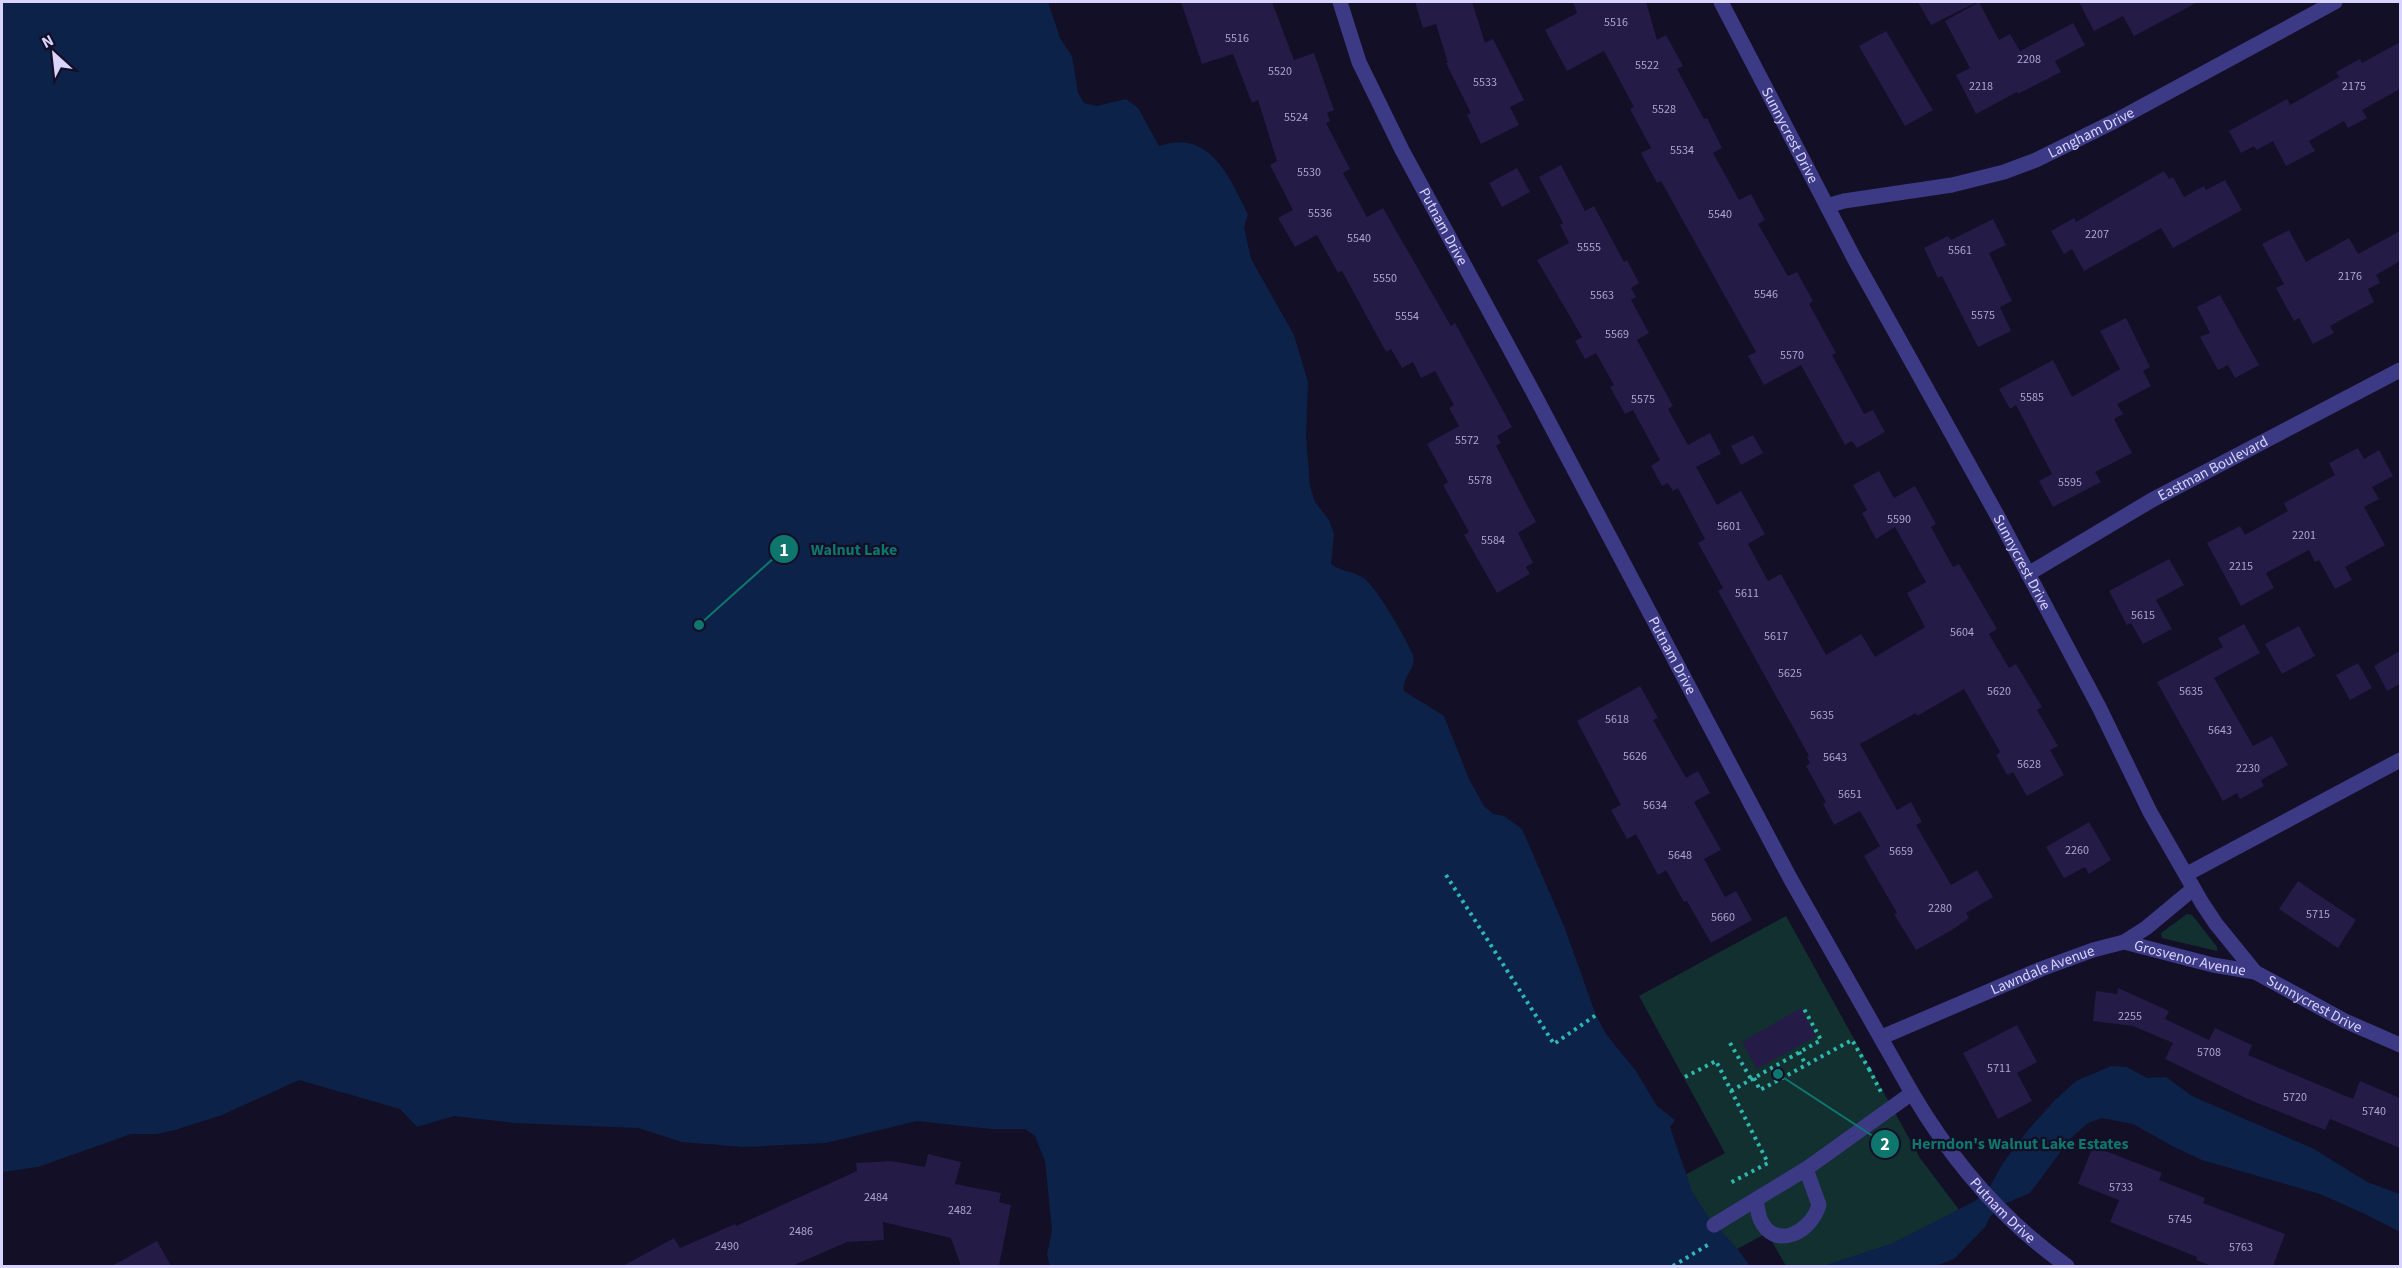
<svg xmlns="http://www.w3.org/2000/svg" width="2402" height="1268" font-family="'Source Sans 3',sans-serif">
	<rect width="100%" height="100%" fill="#130f26"/>
	<!-- green -->
	<g fill="#12302f">
		<polygon points="2187,914 2192,915 2217,947 2217,951 2162,938 2161,933"/>
		<polygon points="1786,916 1920,1158 1969,1223 1916,1266 1786,1266 1767,1233 1705,1266 1658,1266 1627,1207 1725,1153 1639,996"/>
	</g>
	<!-- water -->
	<g fill="#0c2248">
		<path d="M2,2H1048L1060,38L1072,56L1078,93L1084,103L1097,106L1126,99L1138,108L1159,146C1210,128 1229,177 1248,214L1244,227L1251,259L1294,335L1308,382L1306,436L1310,486L1315,502L1329,520L1334,534L1331,564C1341,572 1355,571 1365,579C1378,590 1408,641 1414,658C1414,670 1402,678 1404,691L1444,716L1469,779L1484,806L1493,814L1504,816L1522,829L1564,926L1596,1015L1606,1034L1636,1071L1657,1106L1675,1120L1670,1127L1692,1191L1709,1218L1736,1247L1750,1266H1050L1047,1255L1052,1230L1045,1161L1035,1136L1025,1129H990L917,1121L826,1143L743,1147L682,1142L638,1128L514,1123L454,1116L417,1127L400,1109L299,1080L222,1115L175,1130L157,1134H131L38,1167L2,1172Z"/>
		<polygon points="2111,1066 2127,1067 2147,1078 2166,1077 2192,1096 2314,1149 2367,1182 2400,1194 2400,1232 2365,1214 2320,1194 2202,1160 2174,1147 2133,1124 2102,1118 2088,1123 2070,1139 2030,1193 2004,1204 1990,1217 1985,1227 1954,1259 1935,1266 1823,1266 1893,1243 1975,1201 1989,1188 2003,1163 2028,1130 2054,1101 2076,1081"/>
	</g>
	<!-- building -->
	<g fill="#241b47">
		<polygon points="1181,2 1272,2 1294,60 1314,53 1334,110 1327,113 1330,121 1326,123 1350,169 1343,173 1367,217 1383,208 1451,326 1455,323 1512,427 1497,436 1501,443 1496,446 1536,522 1518,533 1533,563 1526,567 1530,574 1497,593 1464,535 1469,532 1443,485 1448,482 1427,444 1459,426 1449,408 1454,405 1435,371 1421,378 1413,362 1402,368 1391,349 1386,352 1342,271 1338,273 1317,235 1295,247 1278,218 1293,210 1270,165 1277,161 1258,100 1252,103 1233,54 1202,64"/>
		<polygon points="1415,2 1472,2 1485,43 1493,39 1524,100 1510,107 1519,125 1481,144 1467,115 1471,113 1446,63 1448,63 1436,24 1423,28"/>
		<polygon points="1573,2 1646,2 1657,40 1666,35 1683,66 1677,69 1704,119 1707,118 1722,148 1713,153 1739,200 1751,194 1765,220 1758,224 1788,276 1797,272 1813,301 1809,304 1836,353 1832,355 1864,414 1873,410 1885,432 1857,448 1852,441 1845,445 1801,365 1764,385 1748,356 1756,352 1661,181 1657,183 1641,153 1651,148 1630,109 1634,107 1604,51 1567,71 1545,30 1577,13"/>
		<polygon points="1918,2 1977,2 1931,25"/>
		<polygon points="1979,2 1999,40 2010,34 2020,51 2073,23 2085,45 2055,61 2061,72 2018,94 2017,92 1976,114 1956,75 1970,68 1945,21"/>
		<polygon points="2079,2 2198,2 2134,36 2123,16 2094,31"/>
		<polygon points="1886,31 1933,110 1905,126 1859,46"/>
		<polygon points="2400,42 2400,89 2362,110 2367,118 2348,128 2344,121 2309,141 2315,151 2286,166 2273,141 2257,150 2254,146 2241,153 2229,131 2287,99 2290,105 2339,77 2336,72 2360,59 2362,63"/>
		<polygon points="1561,165 1585,211 1594,206 1624,262 1627,260 1639,283 1631,288 1636,297 1631,300 1649,333 1637,340 1673,406 1668,409 1688,445 1710,433 1721,454 1696,467 1717,505 1741,491 1765,534 1748,544 1768,581 1781,574 1826,655 1861,634 1875,657 1925,627 1907,593 1926,582 1895,527 1876,539 1862,513 1867,510 1853,485 1879,471 1894,498 1915,486 1936,524 1931,527 1953,567 1959,564 1997,629 1989,634 2009,668 2016,664 2042,707 2037,710 2058,746 2050,750 2064,775 2027,796 2013,772 2007,775 1996,755 2000,752 1964,689 1917,716 1916,713 1860,744 1897,810 1911,802 1922,822 1916,825 1951,885 1977,870 1993,897 1966,913 1969,918 1952,930 1916,950 1894,914 1897,913 1864,856 1880,846 1860,811 1834,825 1823,804 1826,802 1806,766 1810,763 1807,757 1809,756 1718,591 1723,588 1698,543 1705,539 1678,488 1673,491 1668,483 1662,486 1651,466 1660,460 1633,410 1625,414 1610,387 1614,385 1596,353 1585,359 1575,341 1582,337 1537,260 1569,243 1560,225 1563,223 1539,177"/>
		<polygon points="1517,168 1530,192 1502,207 1489,183"/>
		<polygon points="2164,171 2169,179 2173,177 2184,197 2204,186 2206,190 2225,180 2242,210 2173,248 2161,228 2084,271 2072,249 2064,254 2051,231 2074,218 2076,222"/>
		<polygon points="1993,219 2006,245 1989,253 2012,301 2000,307 2011,331 1978,347 1942,276 1938,278 1924,248 1948,236 1951,240"/>
		<polygon points="2289,230 2306,262 2349,238 2358,254 2400,231 2400,261 2376,275 2380,283 2368,289 2374,302 2330,326 2334,333 2313,344 2299,318 2294,321 2276,288 2284,284 2262,244"/>
		<polygon points="2220,295 2259,365 2235,378 2228,365 2218,370 2200,337 2210,333 2197,307"/>
		<polygon points="2126,318 2150,367 2143,371 2151,386 2117,404 2123,414 2114,419 2132,453 2095,472 2101,482 2053,507 2039,481 2052,474 2016,405 2010,409 1999,389 2053,360 2072,397 2120,369 2100,331"/>
		<polygon points="1753,435 1763,453 1741,465 1731,446"/>
		<polygon points="2358,448 2364,459 2379,450 2393,476 2372,487 2379,499 2364,507 2385,545 2345,567 2352,580 2335,589 2319,560 2315,562 2309,550 2266,573 2274,588 2241,606 2207,543 2240,526 2245,535 2288,511 2284,503 2335,475 2329,463"/>
		<polygon points="2169,559 2184,585 2156,600 2172,629 2143,644 2131,623 2127,625 2109,591"/>
		<polygon points="2244,624 2260,653 2214,678 2253,746 2272,736 2288,765 2261,780 2264,786 2240,799 2237,793 2223,801 2157,682 2223,647 2218,638"/>
		<polygon points="2299,626 2315,656 2282,674 2265,644"/>
		<polygon points="2400,651 2400,684 2387,691 2374,666"/>
		<polygon points="2358,663 2372,688 2350,700 2336,675"/>
		<polygon points="1640,686 1658,718 1653,720 1682,771 1686,778 1698,771 1710,793 1694,802 1721,850 1704,859 1725,897 1736,891 1752,920 1711,943 1687,901 1684,902 1666,870 1658,875 1636,834 1627,839 1611,810 1621,805 1577,721"/>
		<polygon points="2089,822 2111,860 2089,874 2085,867 2064,878 2046,847"/>
		<polygon points="2298,881 2356,920 2338,948 2279,909"/>
		<polygon points="2118,988 2169,1011 2165,1019 2209,1040 2215,1028 2252,1045 2248,1055 2353,1099 2360,1081 2400,1098 2400,1148 2330,1119 2325,1130 2250,1100 2165,1059 2173,1043 2133,1026 2093,1021 2096,991 2117,994"/>
		<polygon points="1801,1008 1816,1036 1757,1069 1742,1042"/>
		<polygon points="2017,1025 2037,1062 2017,1073 2032,1101 1998,1119 1963,1053"/>
		<polygon points="2093,1146 2162,1173 2159,1180 2205,1198 2203,1203 2285,1234 2273,1266 2212,1266 2196,1260 2197,1257 2110,1222 2119,1200 2078,1184"/>
		<polygon points="928,1154 961,1162 955,1184 1001,1193 999,1202 1011,1205 999,1266 961,1266 951,1238 883,1222 884,1240 847,1242 792,1266 623,1266 674,1238 680,1248 735,1224 736,1226 857,1171 856,1163 891,1161 925,1167"/>
		<polygon points="157,1241 171,1266 112,1266"/>
	</g>
	<g fill="none" stroke-linecap="round" stroke-linejoin="round">
		<!-- path -->
		<g stroke="#2fb8b0" stroke-width="4" stroke-dasharray="3 4.5" stroke-linecap="butt">
			<polyline points="1446,875 1554,1044 1596,1015"/>
			<polyline points="1730,1043 1751,1079"/>
			<polyline points="1799,1052 1806,1065"/>
			<polyline points="1869,1069 1881,1092"/>
			<polyline points="1685,1077 1716,1061 1768,1163 1728,1184"/>
			<polyline points="1754,1078 1760,1090 1852,1040 1869,1069 1874,1066"/>
			<polyline points="1731,1091 1821,1040 1803,1007"/>
			<polyline points="1673,1266 1711,1243"/>
		</g>
		<!-- minor -->
		<g stroke="#3d3a85" stroke-width="15">
			<path id="s1" d="M1340,2L1359,62L1402,150L1532,390L1790,878L1912,1093C1952,1161 2002,1220 2067,1266"/>
			<path id="s2" d="M1721,2L1855,260L1997,515L2099,707L2150,812L2202,903L2216,924L2255,972L2345,1021L2400,1045"/>
			<path id="s3" d="M1827,206L1844,201L1952,185L2004,172L2036,160L2115,121L2335,2"/>
			<path id="s4" d="M2028,574L2152,500L2400,370"/>
			<polyline points="2187,874 2400,760"/>
			<path id="s5" d="M2124,942L2213,965L2255,972"/>
			<path id="s6" d="M1882,1037L2041,969L2093,950L2124,942L2146,928L2193,889"/>
			<path d="M1756,1200C1757,1206 1758,1213 1760,1219C1774,1251 1811,1233 1819,1205L1806,1169"/>
			<polyline points="1714,1225 1806,1169 1912,1093"/>
		</g>
	</g>
	<g text-anchor="middle" dominant-baseline="central" stroke-width="4.5" stroke-linejoin="round" paint-order="stroke">
		<!-- number labels -->
		<g font-size="12" fill="#aca6d1">
			<text x="1616" y="22">5516</text>
			<text x="1237" y="38">5516</text>
			<text x="2029" y="59">2208</text>
			<text x="1647" y="65">5522</text>
			<text x="1280" y="71">5520</text>
			<text x="1485" y="82">5533</text>
			<text x="1981" y="86">2218</text>
			<text x="2354" y="86">2175</text>
			<text x="1664" y="109">5528</text>
			<text x="1296" y="117">5524</text>
			<text x="1682" y="150">5534</text>
			<text x="1309" y="172">5530</text>
			<text x="1320" y="213">5536</text>
			<text x="1720" y="214">5540</text>
			<text x="2097" y="234">2207</text>
			<text x="1359" y="238">5540</text>
			<text x="1589" y="247">5555</text>
			<text x="1960" y="250">5561</text>
			<text x="2350" y="276">2176</text>
			<text x="1385" y="278">5550</text>
			<text x="1766" y="294">5546</text>
			<text x="1602" y="295">5563</text>
			<text x="1983" y="315">5575</text>
			<text x="1407" y="316">5554</text>
			<text x="1617" y="334">5569</text>
			<text x="1792" y="355">5570</text>
			<text x="2032" y="397">5585</text>
			<text x="1643" y="399">5575</text>
			<text x="1467" y="440">5572</text>
			<text x="1480" y="480">5578</text>
			<text x="2070" y="482">5595</text>
			<text x="1899" y="519">5590</text>
			<text x="1729" y="526">5601</text>
			<text x="2304" y="535">2201</text>
			<text x="1493" y="540">5584</text>
			<text x="2241" y="566">2215</text>
			<text x="1747" y="593">5611</text>
			<text x="2143" y="615">5615</text>
			<text x="1962" y="632">5604</text>
			<text x="1776" y="636">5617</text>
			<text x="1790" y="673">5625</text>
			<text x="1999" y="691">5620</text>
			<text x="2191" y="691">5635</text>
			<text x="1822" y="715">5635</text>
			<text x="1617" y="719">5618</text>
			<text x="2220" y="730">5643</text>
			<text x="1635" y="756">5626</text>
			<text x="1835" y="757">5643</text>
			<text x="2029" y="764">5628</text>
			<text x="2248" y="768">2230</text>
			<text x="1850" y="794">5651</text>
			<text x="1655" y="805">5634</text>
			<text x="2077" y="850">2260</text>
			<text x="1901" y="851">5659</text>
			<text x="1680" y="855">5648</text>
			<text x="1940" y="908">2280</text>
			<text x="2318" y="914">5715</text>
			<text x="1723" y="917">5660</text>
			<text x="2130" y="1016">2255</text>
			<text x="2209" y="1052">5708</text>
			<text x="1999" y="1068">5711</text>
			<text x="2295" y="1097">5720</text>
			<text x="2374" y="1111">5740</text>
			<text x="2121" y="1187">5733</text>
			<text x="876" y="1197">2484</text>
			<text x="960" y="1210">2482</text>
			<text x="2180" y="1219">5745</text>
			<text x="801" y="1231">2486</text>
			<text x="727" y="1246">2490</text>
			<text x="2241" y="1247">5763</text>
		</g>
		<!-- street labels -->
		<g font-size="15" fill="#d9d4ff" stroke="#130f26">
			<text stroke="none"><textPath href="#s3" startOffset="276">Langham Drive</textPath></text>
			<text stroke="none"><textPath href="#s2" startOffset="150">Sunnycrest Drive</textPath></text>
			<text stroke="none"><textPath href="#s1" startOffset="248">Putnam Drive</textPath></text>
			<text stroke="none"><textPath href="#s4" startOffset="213">Eastman Boulevard</textPath></text>
			<text stroke="none"><textPath href="#s2" startOffset="636">Sunnycrest Drive</textPath></text>
			<text stroke="none"><textPath href="#s1" startOffset="734">Putnam Drive</textPath></text>
			<text stroke="none"><textPath href="#s5" startOffset="68">Grosvenor Avenue</textPath></text>
			<text stroke="none"><textPath href="#s6" startOffset="174">Lawndale Avenue</textPath></text>
			<text stroke="none"><textPath href="#s2" startOffset="1176">Sunnycrest Drive</textPath></text>
			<text stroke="none"><textPath href="#s1" startOffset="1382">Putnam Drive</textPath></text>
		</g>
	</g>
	<!-- callouts -->
	<path fill="none" stroke="#0f766e" stroke-width="2" d="M699 625L784 549M1778 1074L1885 1144"/>
	<g fill="#0f766e" stroke="#130f26" stroke-width="2">
		<circle cx="699" cy="625" r="6"/>
		<circle cx="1778" cy="1074" r="6"/>
		<circle cx="784" cy="549" r="15"/>
		<circle cx="1885" cy="1144" r="15"/>
	</g>
	<g font-size="18" text-anchor="middle" font-weight="bold" fill="#fff">
		<text x="784" y="556">1</text>
		<text x="1885" y="1150">2</text>
	</g>
	<g font-size="16" text-anchor="middle" font-weight="bold" fill="#0f766e" stroke="#130f26" stroke-width="4.5" stroke-linejoin="round" paint-order="stroke">
		<text x="854" y="555">Walnut Lake</text>
		<text x="2020" y="1149">Herndon's Walnut Lake Estates</text>
	</g>
	<!-- border -->
	<rect width="2402" height="1268" fill="none" stroke="#d9d4ff" stroke-width="6"/>
	<!-- north arrow -->
	<g transform="translate(54 54) rotate(333)" stroke="#130f26" stroke-width="4.5" paint-order="stroke">
	<path d="M0-4.5L10 22L0 15L-10 22Z" fill="#d9d4ff"/>
	<text y="-9" font-size="16" font-weight="bold" text-anchor="middle" fill="#d9d4ff">N</text>
	</g>
</svg>
